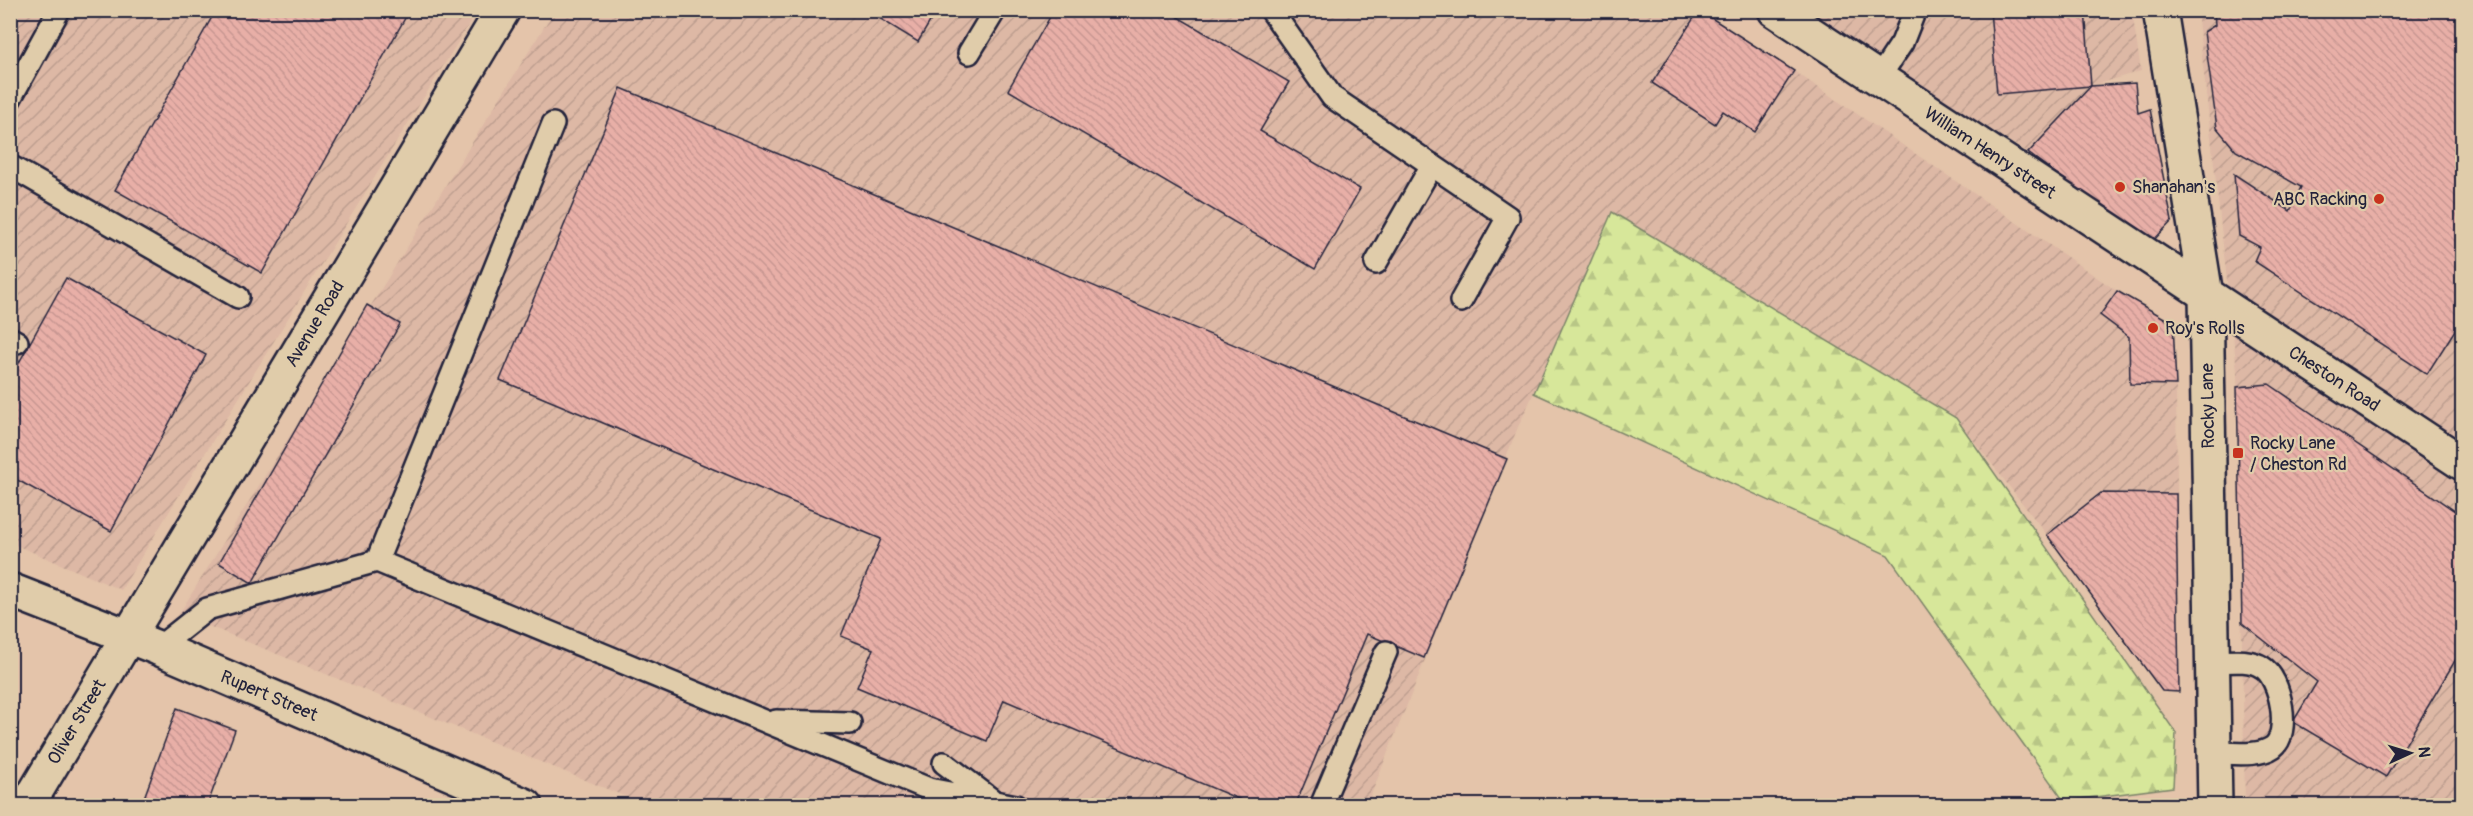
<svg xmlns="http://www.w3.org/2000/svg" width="2473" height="816" font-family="Pangolin,sans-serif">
	<defs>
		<pattern id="industrial-furrows" width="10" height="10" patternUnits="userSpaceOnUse" patternTransform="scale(1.5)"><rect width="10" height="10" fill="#ddb8a5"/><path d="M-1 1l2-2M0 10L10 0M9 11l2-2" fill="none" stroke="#bd9e8f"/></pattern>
		<pattern id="forest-firs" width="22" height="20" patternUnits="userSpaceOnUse" patternTransform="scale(1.5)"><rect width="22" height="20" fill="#d7e79a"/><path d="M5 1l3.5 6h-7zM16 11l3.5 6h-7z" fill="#b8c686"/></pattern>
		<pattern id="building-back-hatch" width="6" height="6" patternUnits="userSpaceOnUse" patternTransform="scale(1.5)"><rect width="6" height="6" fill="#e8afa7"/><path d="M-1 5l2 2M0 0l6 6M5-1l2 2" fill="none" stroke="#c79691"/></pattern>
	</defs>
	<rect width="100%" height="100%" fill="#e4c4aa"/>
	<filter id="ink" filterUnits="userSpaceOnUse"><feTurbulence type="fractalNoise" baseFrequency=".0167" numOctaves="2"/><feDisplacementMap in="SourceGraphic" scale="12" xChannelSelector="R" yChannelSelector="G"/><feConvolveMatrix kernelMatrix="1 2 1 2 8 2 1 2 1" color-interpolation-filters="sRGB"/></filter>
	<g filter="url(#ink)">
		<!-- industrial -->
		<g fill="url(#industrial-furrows)">
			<polygon points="10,11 477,11 121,590 11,543"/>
			<polygon points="554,11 1701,11 1794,71 2117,291 2100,315 2129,337 2130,384 2176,385 2179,692 2162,691 2047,535 1956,418 1544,371 1518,427 1367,805 646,805 179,614"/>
			<polygon points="1806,11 2132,11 2141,71 2091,86 2028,153"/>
			<polygon points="2197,11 2462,11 2462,805 2245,805 2237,371"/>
		</g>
		<!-- forest -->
		<polygon fill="url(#forest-firs)" stroke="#7c846a" stroke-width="1.5" points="1612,212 1956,418 2176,733 2173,787 2064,801 1888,555 1534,393"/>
		<!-- building -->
		<g fill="url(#building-back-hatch)" stroke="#22223b" stroke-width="1.5">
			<polygon points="216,10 409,11 262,273 115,190"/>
			<polygon points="866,10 937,10 918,42"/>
			<polygon points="1054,10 1166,10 1289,82 1260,131 1360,189 1315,269 1008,90"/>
			<polygon points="1699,10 1794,71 1755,132 1723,111 1715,124 1652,83"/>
			<polygon points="1990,10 2085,10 2091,86 1997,94"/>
			<polygon points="2214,10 2462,10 2462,319 2427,374 2254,261 2260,247 2239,236 2234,174 2290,211 2301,187 2236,151 2217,128 2204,32 2215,25"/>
			<polygon points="2135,83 2138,113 2150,109 2172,221 2151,243 2028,153 2091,86"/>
			<polygon points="621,88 1507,459 1424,658 1367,634 1295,806 1255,806 1004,700 987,741 857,687 873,649 841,636 881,539 500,380"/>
			<polygon points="66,278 206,355 111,531 10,476 10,379"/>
			<polygon points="2117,291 2173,323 2176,385 2130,384 2129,337 2100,315"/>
			<polygon points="367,305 400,324 252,583 219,563"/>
			<polygon points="2269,384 2462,516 2462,649 2386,777 2293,722 2317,682 2242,623 2237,387"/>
			<polygon points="2101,493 2176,494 2179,692 2162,691 2047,535"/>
			<polygon points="177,708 235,730 207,806 141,806"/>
		</g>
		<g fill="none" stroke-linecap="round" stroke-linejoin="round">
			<defs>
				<g id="service">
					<polyline points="1271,10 1332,97 1508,217 1461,301"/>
					<polyline points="969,53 995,10"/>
					<polyline points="1878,79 1902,43 1915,10"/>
					<polyline points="10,99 59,10"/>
					<polyline points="10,166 238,297"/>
					<polyline points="1376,263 1432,165"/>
					<polyline points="10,338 17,342"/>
					<polyline points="377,561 553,124"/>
					<polyline points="158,648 207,609 377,561 929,789 1016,806"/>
					<path d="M2212,662C2228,662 2248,658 2262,667C2281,678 2291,734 2273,747C2259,757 2231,753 2214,753"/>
					<polyline points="776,721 850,723"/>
					<polyline points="944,763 991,799"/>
					<polyline points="1321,806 1386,652"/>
				</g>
				<polyline id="minor" points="1775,10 2462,463"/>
				<g id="tertiary">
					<polyline points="10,590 158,648 526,806"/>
					<polyline points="27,806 503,10"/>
				</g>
				<polyline id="secondary" points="2160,10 2206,295 2215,806"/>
			</defs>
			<!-- service casing -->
			<use href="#service" stroke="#22223b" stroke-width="26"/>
			<!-- minor casing -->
			<use href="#minor" stroke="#22223b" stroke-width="38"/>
			<!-- tertiary casing -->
			<use href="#tertiary" stroke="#22223b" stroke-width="38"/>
			<!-- secondary casing -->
			<use href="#secondary" stroke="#22223b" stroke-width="38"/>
			<!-- service -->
			<use href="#service" stroke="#e0ccaa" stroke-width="21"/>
			<!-- minor -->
			<use href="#minor" stroke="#e0ccaa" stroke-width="33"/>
			<!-- tertiary -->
			<use href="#tertiary" stroke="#e0ccaa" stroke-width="33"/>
			<!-- secondary -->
			<use href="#secondary" stroke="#e0ccaa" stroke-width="33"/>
		</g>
	</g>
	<!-- markers -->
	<g fill="#c8321e" stroke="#e0ccaa" stroke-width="2">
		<circle cx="2120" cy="187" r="6"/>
		<circle cx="2379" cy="199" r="6"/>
		<circle cx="2153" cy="328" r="6"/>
		<rect x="2232" y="447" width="12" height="12" rx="3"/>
	</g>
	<g text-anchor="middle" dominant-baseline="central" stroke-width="4.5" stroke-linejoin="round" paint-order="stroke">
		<!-- street labels -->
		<g font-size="18" fill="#22223b" stroke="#e0ccaa">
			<text transform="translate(1990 153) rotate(33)">William Henry street</text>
			<text transform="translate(315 324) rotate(-59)">Avenue Road</text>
			<text transform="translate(2334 379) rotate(33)">Cheston Road</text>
			<text transform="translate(2208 406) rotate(-91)">Rocky Lane</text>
			<text transform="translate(269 696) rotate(23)">Rupert Street</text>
			<text transform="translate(77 722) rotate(-59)">Oliver Street</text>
		</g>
		<!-- poi labels -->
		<g font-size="18" fill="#22223b" stroke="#e0ccaa" text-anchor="start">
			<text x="2132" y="187">Shanahan's</text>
			<text x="2367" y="199" text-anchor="end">ABC Racking</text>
			<text x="2165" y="328">Roy's Rolls</text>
			<text x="2250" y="443">Rocky Lane<tspan x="2250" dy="21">/ Cheston Rd</tspan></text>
		</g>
	</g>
	<!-- margin -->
	<rect width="2473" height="816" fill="none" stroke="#e0ccaa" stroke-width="36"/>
	<rect x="18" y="18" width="2437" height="780" fill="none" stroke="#22223b" stroke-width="2" filter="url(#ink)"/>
	<!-- north arrow -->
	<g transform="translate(2410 753) rotate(86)" stroke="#e0ccaa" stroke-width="4.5" paint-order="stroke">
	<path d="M0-4.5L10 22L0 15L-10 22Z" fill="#22223b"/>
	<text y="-9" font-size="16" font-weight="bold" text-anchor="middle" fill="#22223b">N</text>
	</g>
</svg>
